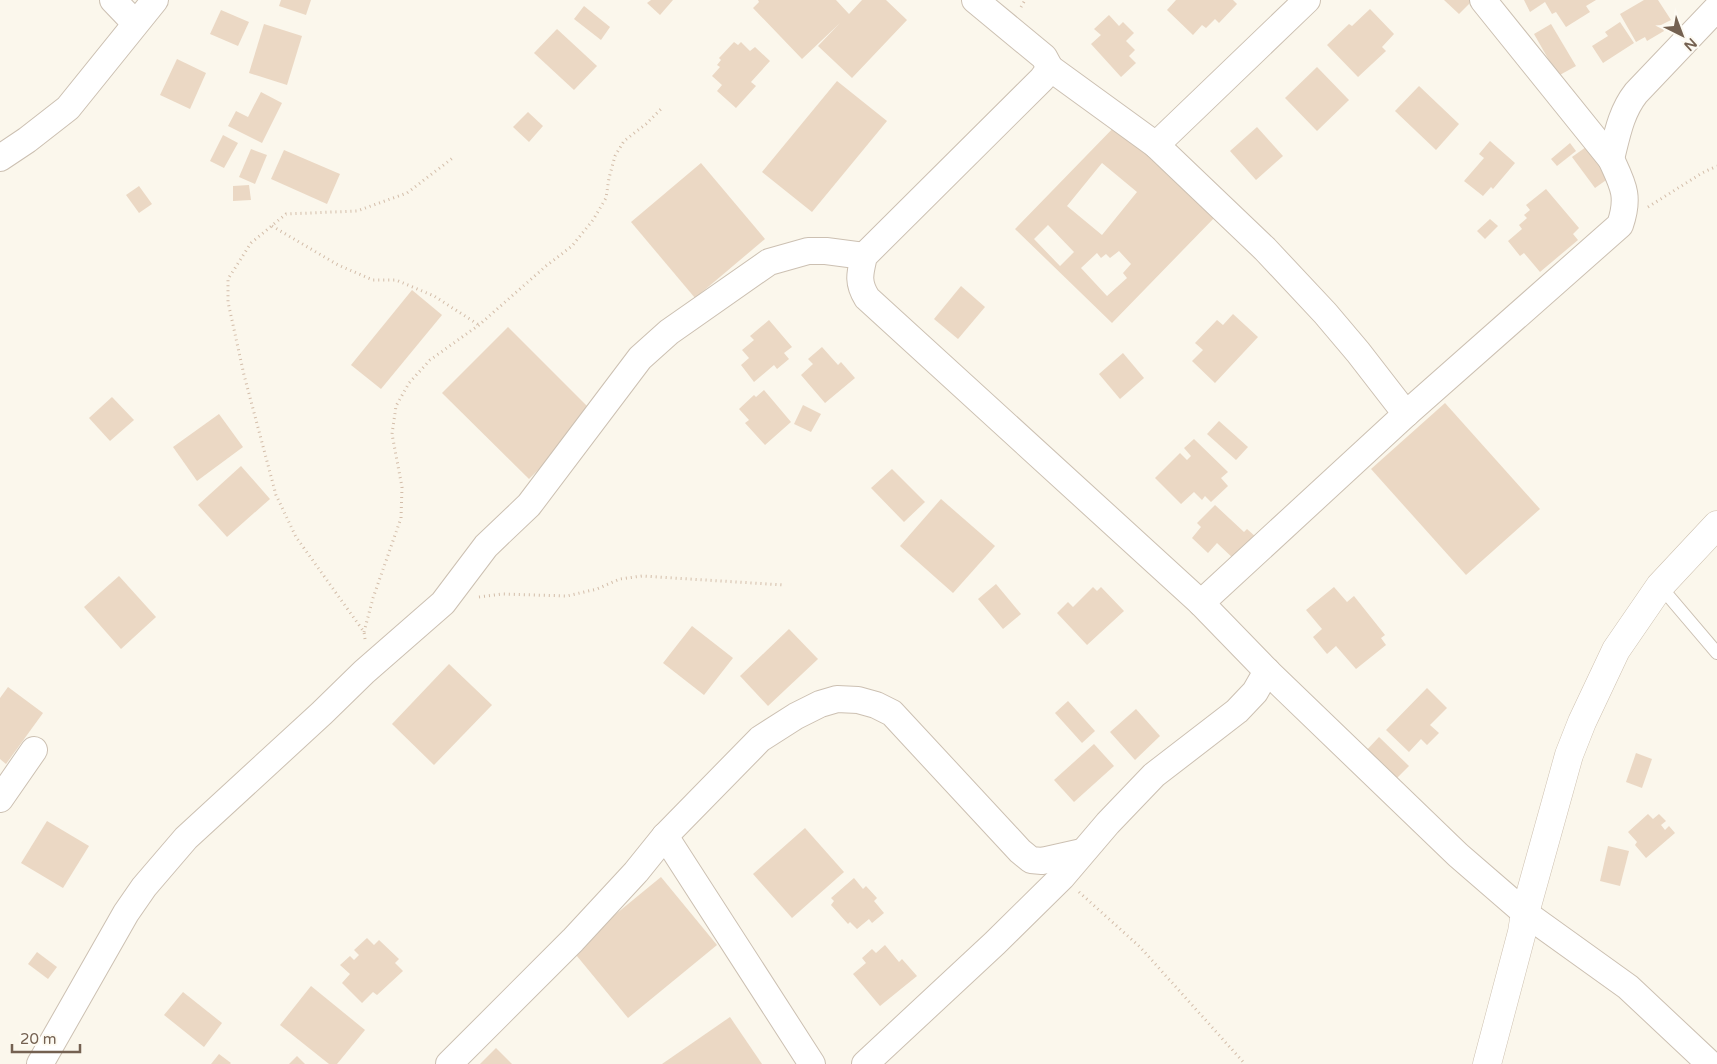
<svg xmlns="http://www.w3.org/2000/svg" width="1717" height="1064" font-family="'Varela Round',sans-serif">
	<rect width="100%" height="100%" fill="#fbf7ec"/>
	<!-- building -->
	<g fill="#ebd8c4" fill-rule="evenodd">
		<polygon points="281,0 311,0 306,15 279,6"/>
		<polygon points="651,0 673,0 660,15 647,3"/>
		<polygon points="758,0 836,0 849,14 862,0 886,0 907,20 852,78 818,46 840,23 802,59 753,8 759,2"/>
		<polygon points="1176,0 1233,0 1237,4 1219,23 1215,19 1206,28 1202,25 1193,35 1167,10"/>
		<polygon points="1444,0 1470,0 1472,1 1459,14"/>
		<polygon points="1524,0 1596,0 1586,6 1590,12 1566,27 1556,12 1552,14 1545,2 1530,12"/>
		<polygon points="1644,0 1658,0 1671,20 1661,25 1664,31 1647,41 1645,37 1636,42 1620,14"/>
		<polygon points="584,6 610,27 601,40 574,19"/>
		<polygon points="1370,9 1394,34 1382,47 1386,51 1358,77 1327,45 1349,24 1352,26"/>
		<polygon points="221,10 249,22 238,46 210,34"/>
		<polygon points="1109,15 1119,26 1123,22 1134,33 1126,41 1135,50 1129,56 1136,63 1121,77 1091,44 1101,35 1094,29"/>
		<polygon points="1620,22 1634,43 1603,63 1592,46 1608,36 1605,32"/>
		<polygon points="264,24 302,36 287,85 249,73"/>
		<polygon points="1551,24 1576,66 1558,76 1534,34"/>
		<polygon points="557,29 597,66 574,90 534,53"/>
		<polygon points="734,42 738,45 741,42 750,51 755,47 770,61 751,82 756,86 736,108 717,91 722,85 712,76 720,67 717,65 721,60 719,58"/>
		<polygon points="177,59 206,73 190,109 160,95"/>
		<polygon points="1317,67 1349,100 1317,131 1285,98"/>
		<polygon points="837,81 887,121 812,212 762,172"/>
		<polygon points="1419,86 1459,124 1436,150 1395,111"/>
		<polygon points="261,92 282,103 262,143 228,126 236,111 248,117"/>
		<polygon points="528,112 543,126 529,142 513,127"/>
		<path d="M1120,121L1217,215L1112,323L1015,229ZM1102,163L1137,192L1102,235L1067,206ZM1048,225L1074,252L1060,266L1034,239ZM1119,251L1131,264L1123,273L1127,278L1107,296L1081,268L1097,253L1101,258L1106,254L1110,258Z"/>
		<polygon points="1257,127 1283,156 1256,180 1230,151"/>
		<polygon points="223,135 238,143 224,168 210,161"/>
		<polygon points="1490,141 1515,163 1493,189 1491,187 1483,196 1464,181 1484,158 1479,154"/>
		<polygon points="1570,143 1576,151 1557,166 1551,159"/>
		<polygon points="1586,147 1609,178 1595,188 1572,157"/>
		<polygon points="251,149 267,155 255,184 239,177"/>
		<polygon points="284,150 340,174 327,204 271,179"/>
		<polygon points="701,163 765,239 695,298 631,222"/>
		<polygon points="249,185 251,200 233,201 233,186"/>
		<polygon points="139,186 152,204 139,213 126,195"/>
		<polygon points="1546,189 1579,228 1573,234 1578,240 1540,272 1524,253 1520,256 1508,241 1522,229 1519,225 1527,218 1524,215 1530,210 1526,205"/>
		<polygon points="1490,219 1498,226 1485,239 1477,231"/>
		<polygon points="961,286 985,307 958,339 934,319"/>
		<polygon points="412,290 442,315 381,389 351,365"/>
		<polygon points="1233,314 1258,337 1215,383 1192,361 1203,350 1195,343 1217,320 1223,325"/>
		<polygon points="769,320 792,347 784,353 789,359 777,369 774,365 754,382 741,365 749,358 742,350 754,340 750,336"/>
		<polygon points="508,327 595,414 529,479 442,393"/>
		<polygon points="822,347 838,365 841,362 855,378 825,403 801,375 813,364 808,359"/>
		<polygon points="1123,353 1144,378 1120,399 1099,374"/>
		<polygon points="764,390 791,422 765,445 745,423 749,420 739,409 754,395 756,397"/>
		<polygon points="112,397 134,420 110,441 89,418"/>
		<polygon points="1445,403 1540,509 1466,575 1371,469"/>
		<polygon points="803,405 821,414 811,432 794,424"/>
		<polygon points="219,414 243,447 197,481 173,447"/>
		<polygon points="1219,421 1248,447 1236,460 1207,434"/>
		<polygon points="1194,439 1228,472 1221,478 1228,486 1211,502 1205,496 1202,500 1194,492 1181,504 1155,478 1180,453 1187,460 1191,456 1184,448"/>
		<polygon points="241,466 270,499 227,537 198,505"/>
		<polygon points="892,469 925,502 904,522 871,488"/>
		<polygon points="941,499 995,546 953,593 900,546"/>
		<polygon points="1215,505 1244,532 1247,529 1257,538 1236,561 1217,543 1208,553 1192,538 1201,527 1197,523"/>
		<polygon points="119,576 156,617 121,649 84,607"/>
		<polygon points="996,584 1021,614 1003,629 978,599"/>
		<polygon points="1093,587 1097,591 1101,587 1124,611 1087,645 1057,613 1068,602 1073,607"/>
		<polygon points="1334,587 1347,602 1354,596 1385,635 1381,638 1386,645 1356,669 1336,646 1327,654 1313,637 1322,629 1306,610"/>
		<polygon points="692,626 733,658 704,695 663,663"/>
		<polygon points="789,629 818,659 768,706 740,676"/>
		<polygon points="449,664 492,705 434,765 392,724"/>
		<polygon points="8,687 43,713 6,764 0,759 0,698"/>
		<polygon points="1427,688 1447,708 1430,725 1439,733 1427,745 1421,739 1409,752 1386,730"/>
		<polygon points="1068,701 1095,731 1082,743 1055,713"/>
		<polygon points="1136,709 1160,736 1135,760 1110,732"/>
		<polygon points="1379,737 1409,766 1393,782 1364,753"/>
		<polygon points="1094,744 1114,766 1074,802 1054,780"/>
		<polygon points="1636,753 1652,759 1642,788 1626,782"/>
		<polygon points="1648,814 1653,819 1659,814 1666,821 1661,825 1665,830 1669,826 1675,833 1646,858 1635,845 1637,842 1628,832"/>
		<polygon points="47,821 89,846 63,888 21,863"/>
		<polygon points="805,828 844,872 792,918 753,874"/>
		<polygon points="1608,846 1629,851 1620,886 1600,881"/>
		<polygon points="661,877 717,945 628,1018 572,950"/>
		<polygon points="854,878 863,889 866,886 877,898 874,901 884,913 872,923 869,919 857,929 850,922 848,924 831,905 834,901 831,898"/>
		<polygon points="367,938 374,945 379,940 399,959 395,963 403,971 377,995 373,992 362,1003 342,983 350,974 340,965 350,956 354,960 359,955 354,950"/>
		<polygon points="885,945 899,962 902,959 917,976 880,1006 853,974 866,963 862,958 872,949 876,953"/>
		<polygon points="37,952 57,967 48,979 28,964"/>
		<polygon points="311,986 365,1030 337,1064 329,1064 280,1025"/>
		<polygon points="183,992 222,1023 204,1047 164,1015"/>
		<polygon points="730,1017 762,1064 662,1064"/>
		<polygon points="496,1048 512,1064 480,1064"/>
		<polygon points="219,1054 231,1063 230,1064 211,1064"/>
		<polygon points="297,1056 305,1064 289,1064"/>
	</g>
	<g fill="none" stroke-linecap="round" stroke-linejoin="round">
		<defs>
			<polyline id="lane" points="1660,586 1717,653"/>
			<g id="street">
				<polyline points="113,0 135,23"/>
				<path d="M975,0L1044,57L1050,68L1042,79L864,256C860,273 857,282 867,298L1201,603L1267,671L1458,855L1525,913L1628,987L1710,1064"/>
				<polyline points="1050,68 1156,145 1265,249 1325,313 1358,352 1406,414"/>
				<polyline points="1156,145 1307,0"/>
				<polyline points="0,158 27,140 68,108 155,0"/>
				<path d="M1611,159C1617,135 1621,112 1636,93L1717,8"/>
				<path d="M1201,603L1406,414L1620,225C1630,196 1623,185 1611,159L1483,0"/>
				<polyline points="0,799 34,750"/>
				<polyline points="665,836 812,1064"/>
				<polyline points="40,1064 126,913 144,887 186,838 322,713 364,672 443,603 486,546 529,505 640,358 669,332 769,262 808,251 826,251 864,256"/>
				<polyline points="449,1064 573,940 636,872 665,836 760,739 796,716 820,704 837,699 858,700 876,705 892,713 1020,851 1031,860 1042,861 1082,852"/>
				<polyline points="865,1064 995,943 1062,877 1108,823 1154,775 1237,711 1255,692 1267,671"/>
			</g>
			<polyline id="secondary" points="1487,1064 1522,932 1525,913 1569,755 1582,722 1616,650 1660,586 1717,525"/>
		</defs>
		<!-- lane casing -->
		<use href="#lane" stroke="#ccc0b2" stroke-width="14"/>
		<!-- street casing -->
		<use href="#street" stroke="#ccc0b2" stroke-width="28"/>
		<!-- secondary casing -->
		<use href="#secondary" stroke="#cec1b0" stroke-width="29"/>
		<!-- path -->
		<g stroke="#d3bda9" stroke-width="3" stroke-dasharray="1 4" stroke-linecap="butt">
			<polyline points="1021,7 1025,0"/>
			<polyline points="1648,207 1702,173 1717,166"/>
			<polyline points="272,226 338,265 373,280 396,280 434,296 479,325"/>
			<polyline points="479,597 502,594 567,596 597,589 620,579 642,576 784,585"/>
			<polyline points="364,632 373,598 401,518 402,487 392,434 396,406 409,383 430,360 479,325 546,266 572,246 593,220 606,198 609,178 615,156 624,141 646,124 661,109"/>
			<polyline points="365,639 364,632 296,537 276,495 244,375 228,302 228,279 251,243 286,214 357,211 407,193 454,157"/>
			<polyline points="1079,892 1140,947 1245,1064"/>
		</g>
		<!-- lane -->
		<use href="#lane" stroke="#fff" stroke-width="12"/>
		<!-- street -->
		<use href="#street" stroke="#fff" stroke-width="26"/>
		<!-- secondary -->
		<use href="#secondary" stroke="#fff" stroke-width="28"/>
	</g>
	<!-- north arrow -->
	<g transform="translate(1682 35) rotate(138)" stroke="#fdfaf2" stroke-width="4" paint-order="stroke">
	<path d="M0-4L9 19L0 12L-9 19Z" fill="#746151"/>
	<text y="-8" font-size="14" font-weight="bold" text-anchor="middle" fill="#746151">N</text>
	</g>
	<!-- scale -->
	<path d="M12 1044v8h68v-8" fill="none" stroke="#746151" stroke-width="2.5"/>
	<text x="20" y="1044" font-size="15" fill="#746151" stroke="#fdfaf2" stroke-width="4" paint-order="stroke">20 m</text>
</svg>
